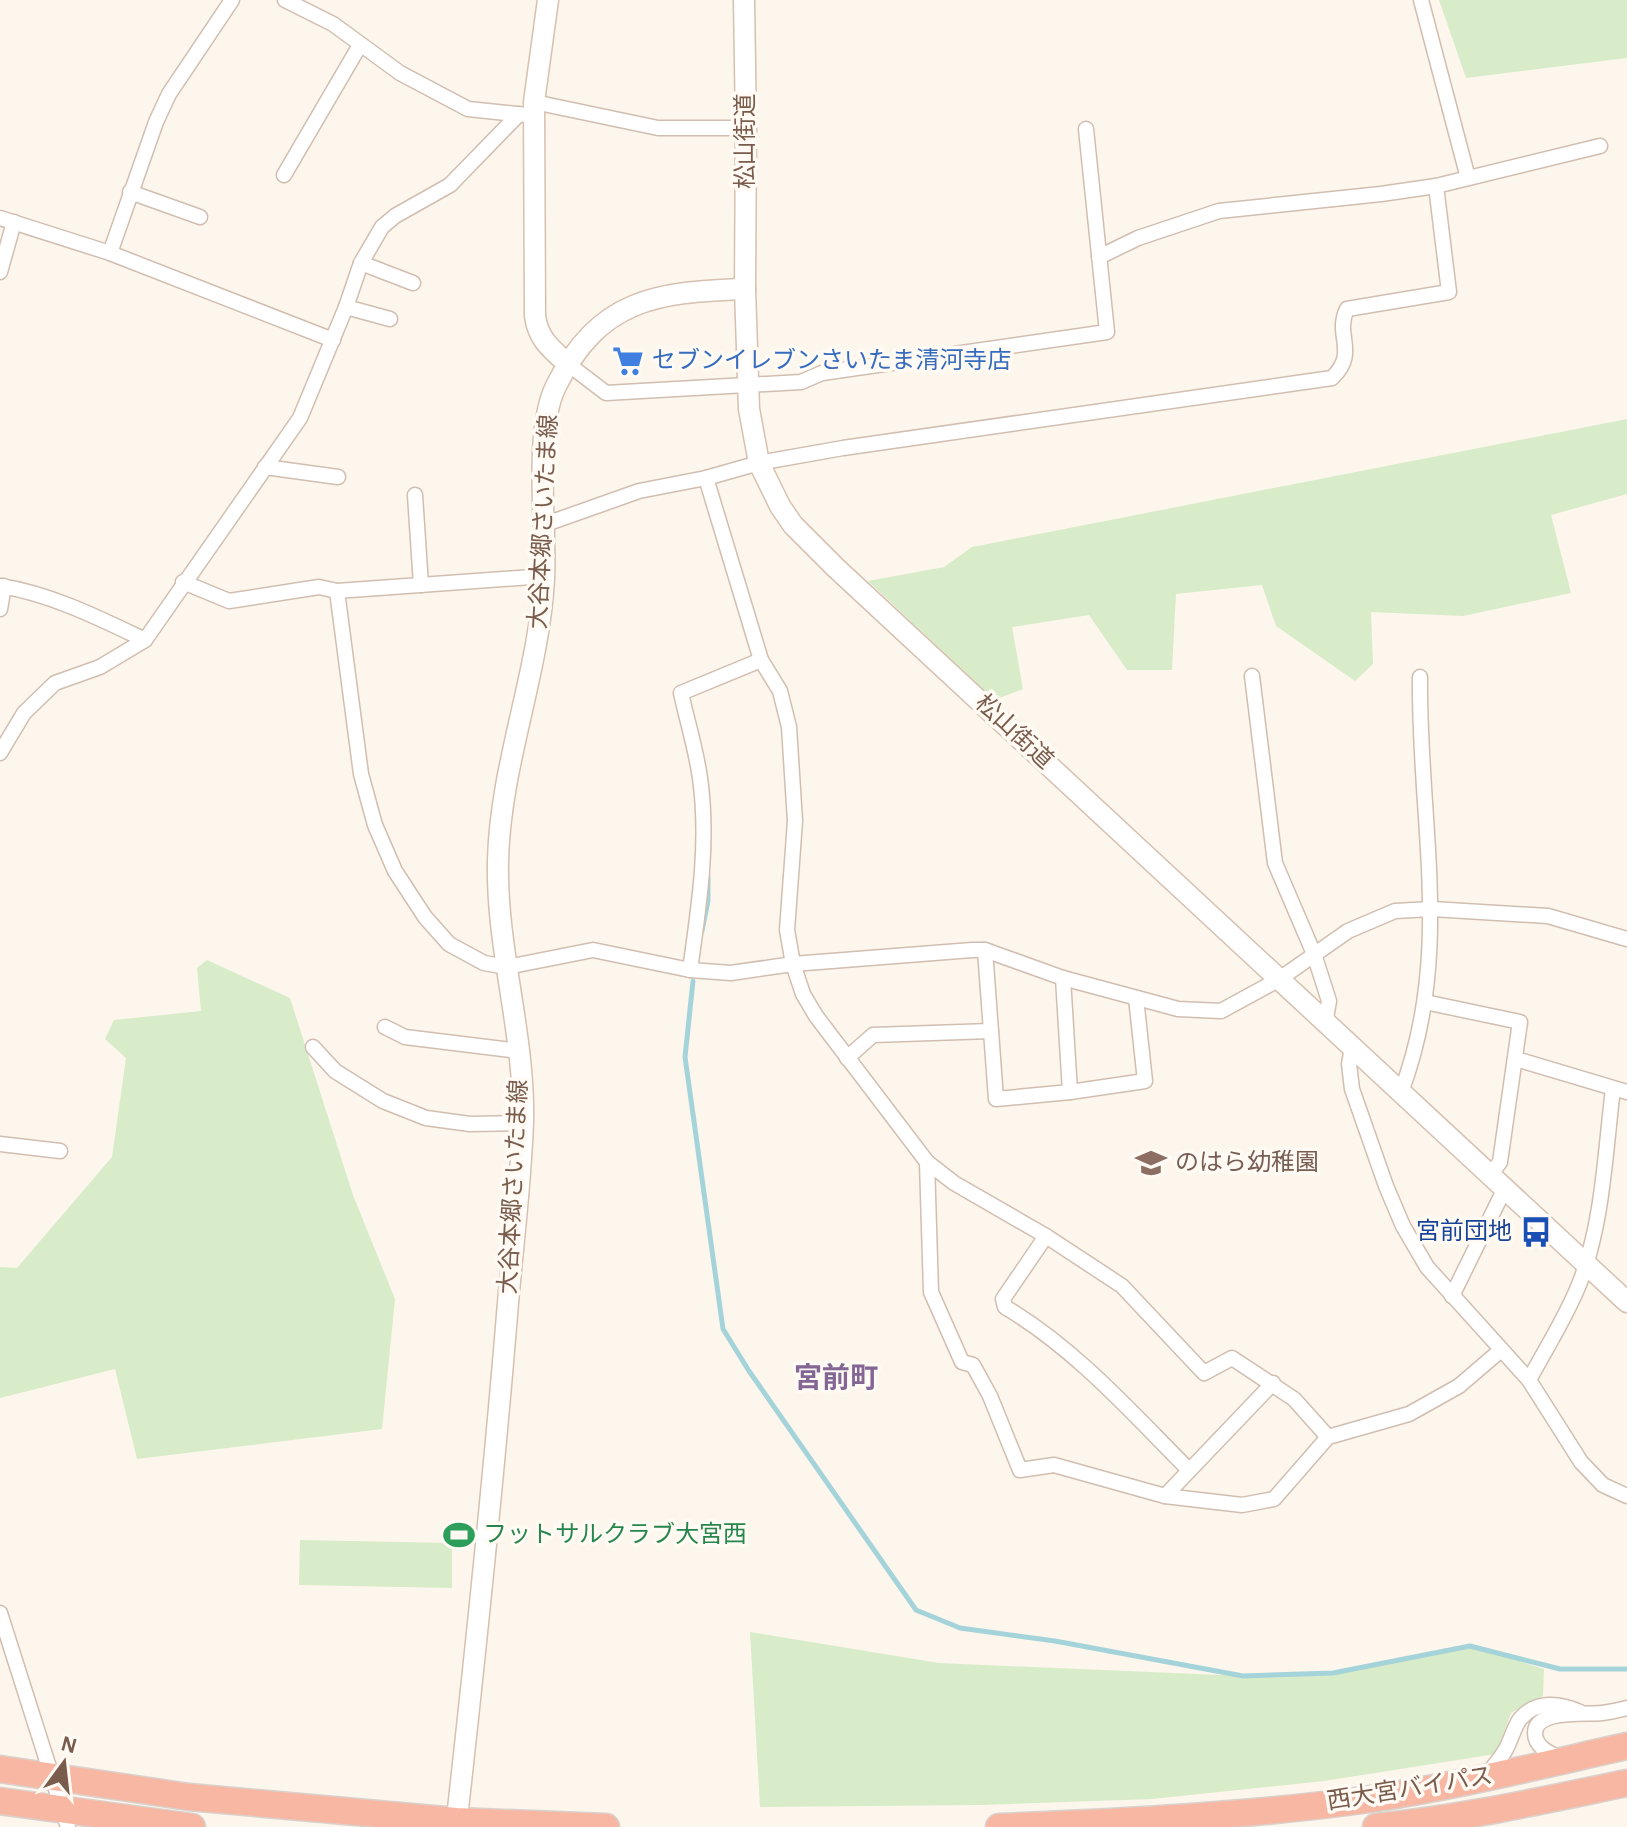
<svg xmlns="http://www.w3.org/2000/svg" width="1627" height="1827" font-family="'Alegreya Sans','Noto Sans JP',sans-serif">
	<rect width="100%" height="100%" fill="#fdf6ec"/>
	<!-- green -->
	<g fill="#d8ecc9">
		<polygon points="1439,0 1627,0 1627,58 1466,78"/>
		<polygon points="1627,419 1627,494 1551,515 1571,593 1463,616 1371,612 1373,664 1355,681 1276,626 1262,585 1176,594 1172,670 1127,670 1089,615 1012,627 1023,689 994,700 868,581 944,567 972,547"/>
		<polygon points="207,960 290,998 353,1195 395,1299 382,1429 137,1459 115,1369 0,1398 0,1267 17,1268 112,1157 126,1058 105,1039 114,1020 201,1011 197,968"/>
		<polygon points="300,1540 452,1543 452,1588 299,1585"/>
		<polygon points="750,1632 939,1663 1243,1676 1333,1673 1470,1646 1544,1669 1543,1696 1511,1713 1496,1754 1324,1781 1152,1799 982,1805 760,1807"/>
	</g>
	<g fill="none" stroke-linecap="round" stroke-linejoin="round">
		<!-- stream -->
		<g stroke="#a5d3da" stroke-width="5">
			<polyline points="702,931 708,901 708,877"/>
			<polyline points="693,981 685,1057 723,1329 749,1371 916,1610 960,1628 1055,1641 1243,1676 1333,1673 1470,1646 1560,1669 1627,1669"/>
		</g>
		<defs>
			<g id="street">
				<polyline points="285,0 333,24 400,73 468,109 526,115"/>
				<polyline points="1421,0 1468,178"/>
				<polyline points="534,102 658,128 746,128"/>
				<polyline points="284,175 360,45"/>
				<polyline points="130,192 200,217"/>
				<polyline points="0,218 110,253 333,340"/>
				<polyline points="110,253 156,122 169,94 232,0"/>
				<polyline points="1099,257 1138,238 1219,211 1381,194 1436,186"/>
				<polyline points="361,263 413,283"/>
				<polyline points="0,272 14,222"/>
				<polyline points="346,307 390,319"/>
				<polyline points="568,364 606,393 801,382 822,373 1107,332 1086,129"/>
				<polyline points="265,467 338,477"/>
				<polyline points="706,478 761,660 780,691 789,727 795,821 787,930 793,964 803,994 816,1016 927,1162 931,1292 962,1362 973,1365 990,1396 1020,1470 1054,1465 1165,1496 1242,1505 1274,1499 1328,1437 1409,1414 1459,1386 1501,1350"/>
				<polyline points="415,495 421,585"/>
				<path d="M546,524L639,491L706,478L759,463L843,448L1332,378C1359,352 1334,336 1347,309L1449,292L1436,186L1600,146"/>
				<polyline points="183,582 229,601 319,587 337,591 545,576"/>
				<path d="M0,586C51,594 99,618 145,640"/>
				<polyline points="337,591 361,774 375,825 395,871 425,917 449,944 484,963 507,967 593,950 690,970 731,973 793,964 972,950 985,950 1063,978 1178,1009 1221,1011 1278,980 1348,931 1395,911 1432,909 1548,916 1627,939"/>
				<polyline points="0,609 4,586"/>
				<polyline points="1252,676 1275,863 1314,954 1329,1001 1325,1024"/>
				<polyline points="0,753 24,713 55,683 100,667 145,640 300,418 346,307 361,263 382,227 395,216 450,185 519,114"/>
				<polyline points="985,950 996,1099 1070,1092 1063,978"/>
				<path d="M690,970C699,906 709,842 700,778C696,749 687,721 681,693L761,660"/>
				<polyline points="1425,1002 1520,1022 1500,1162 1491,1174"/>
				<polyline points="385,1027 405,1037 519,1051"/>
				<polyline points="313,1047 335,1071 383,1101 426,1118 470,1124 523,1123"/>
				<polyline points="1352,1048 1349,1064 1352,1089 1386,1186 1403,1226 1427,1267 1529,1380 1581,1462 1603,1485 1627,1496"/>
				<polyline points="847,1058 873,1035 991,1031"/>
				<polyline points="1516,1059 1627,1092"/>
				<polyline points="1070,1092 1145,1081 1136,998"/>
				<path d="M1401,1092C1454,953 1418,819 1420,677"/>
				<polyline points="0,1144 60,1151"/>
				<polyline points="927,1162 954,1183 1046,1236 1122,1286 1204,1373 1232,1358 1294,1399 1328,1437"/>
				<path d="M1046,1236L1003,1299L1005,1307C1076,1349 1132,1413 1189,1470"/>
				<polyline points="1452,1296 1505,1188"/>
				<path d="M1529,1380C1546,1348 1567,1316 1580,1282C1603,1222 1605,1153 1613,1089"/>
				<polyline points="1165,1496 1273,1383"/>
				<polyline points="0,1613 68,1827"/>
				<path d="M1560,1758C1549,1753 1535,1747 1535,1733C1535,1709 1586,1715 1602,1713C1610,1712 1619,1710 1627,1708"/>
				<path d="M1487,1775C1493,1767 1501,1758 1506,1749C1511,1740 1514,1727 1520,1719C1536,1700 1560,1703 1580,1712"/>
			</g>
			<g id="secondary">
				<path d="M548,0L534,102L535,316C538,339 551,349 568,364"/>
				<polyline points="744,0 746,128 745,289 749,409 759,463 780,506 793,525 836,568 1627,1302"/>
				<path d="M456,1827C475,1657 493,1486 507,1315C512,1251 521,1186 523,1121C525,1034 496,949 498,861C500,765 539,674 544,579C547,524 533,433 556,386C599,299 656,292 745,289"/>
			</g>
			<g id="highway">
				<polyline points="0,1769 189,1797 456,1821 606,1827"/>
				<polyline points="0,1801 192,1827"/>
				<path d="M999,1827C1122,1822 1248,1816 1370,1799C1457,1786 1542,1765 1627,1746"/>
				<path d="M1376,1827C1460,1819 1544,1800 1627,1783"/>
			</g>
		</defs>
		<!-- street casing -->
		<use href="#street" stroke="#d1beb0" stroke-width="17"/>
		<!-- secondary casing -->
		<use href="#secondary" stroke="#d6c0b0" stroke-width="23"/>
		<!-- highway casing -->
		<use href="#highway" stroke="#dad1cd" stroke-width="29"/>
		<!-- street -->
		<use href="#street" stroke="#fff" stroke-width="14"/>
		<!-- secondary -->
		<use href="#secondary" stroke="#fff" stroke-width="20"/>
		<!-- highway -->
		<use href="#highway" stroke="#f7b7a3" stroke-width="26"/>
	</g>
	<!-- icons -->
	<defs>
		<symbol id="supermarket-bare" viewBox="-9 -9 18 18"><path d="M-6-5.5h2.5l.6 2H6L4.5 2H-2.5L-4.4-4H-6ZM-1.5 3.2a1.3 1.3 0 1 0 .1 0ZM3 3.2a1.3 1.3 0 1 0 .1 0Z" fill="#3f7fe0" stroke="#fffaf3" stroke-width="2.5" paint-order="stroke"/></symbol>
		<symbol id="school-bare" viewBox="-9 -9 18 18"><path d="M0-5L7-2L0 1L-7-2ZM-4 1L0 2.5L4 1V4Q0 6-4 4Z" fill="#8d6e63" stroke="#fffaf3" stroke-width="2.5" paint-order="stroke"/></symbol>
		<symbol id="bus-bare" viewBox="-9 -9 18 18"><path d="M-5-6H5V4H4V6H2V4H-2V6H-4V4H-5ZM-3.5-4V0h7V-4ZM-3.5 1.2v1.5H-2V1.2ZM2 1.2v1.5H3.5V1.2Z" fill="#1a4fb4" stroke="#fffaf3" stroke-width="2.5" paint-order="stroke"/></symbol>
		<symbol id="stadium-bare" viewBox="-9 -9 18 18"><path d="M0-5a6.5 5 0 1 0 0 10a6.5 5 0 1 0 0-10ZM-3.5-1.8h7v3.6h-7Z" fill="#2e9e5b" stroke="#fffaf3" stroke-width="2.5" paint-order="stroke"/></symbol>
	</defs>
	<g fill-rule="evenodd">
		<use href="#supermarket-bare" x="606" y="339" width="44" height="44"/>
		<use href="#school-bare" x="1129" y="1141" width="44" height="44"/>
		<use href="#bus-bare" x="1514" y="1210" width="44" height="44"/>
		<use href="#stadium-bare" x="437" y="1513" width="44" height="44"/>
	</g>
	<g text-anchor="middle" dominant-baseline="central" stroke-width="7" stroke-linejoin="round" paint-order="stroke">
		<!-- street labels -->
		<g font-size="24" fill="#7a5c4d" stroke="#fffaf3">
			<text transform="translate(746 141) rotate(-90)">松山街道</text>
			<text transform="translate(544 522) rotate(-87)">大谷本郷さいたま線</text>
			<text transform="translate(1014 732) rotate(43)">松山街道</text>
			<text transform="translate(514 1187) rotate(-87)">大谷本郷さいたま線</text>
			<text transform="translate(1410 1789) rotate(-9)">西大宮バイパス</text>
		</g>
		<!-- shop labels -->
		<g font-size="24" fill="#366cbe" stroke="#fffaf3" text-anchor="start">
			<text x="652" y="361">セブンイレブンさいたま清河寺店</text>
		</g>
		<!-- education labels -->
		<g font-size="24" fill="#785e54" stroke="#fffaf3" text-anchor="start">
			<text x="1175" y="1163">のはら幼稚園</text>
		</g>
		<!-- transit labels -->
		<g font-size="24" fill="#164399" stroke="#fffaf3" text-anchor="end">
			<text x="1512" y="1232">宮前団地</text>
		</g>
		<!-- leisure labels -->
		<g font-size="24" fill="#27864d" stroke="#fffaf3" text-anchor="start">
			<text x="483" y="1535">フットサルクラブ大宮西</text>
		</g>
		<!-- quarter labels -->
		<g font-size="28" font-weight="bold" fill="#846695" stroke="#fffaf3">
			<text x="836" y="1379">宮前町</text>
		</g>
	</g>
	<!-- north arrow -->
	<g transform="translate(64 1763) rotate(15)" stroke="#fffaf3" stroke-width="6" paint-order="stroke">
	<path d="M0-6L14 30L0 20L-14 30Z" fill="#7a5c4d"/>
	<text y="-12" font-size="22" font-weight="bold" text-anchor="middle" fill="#7a5c4d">N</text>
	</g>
</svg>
